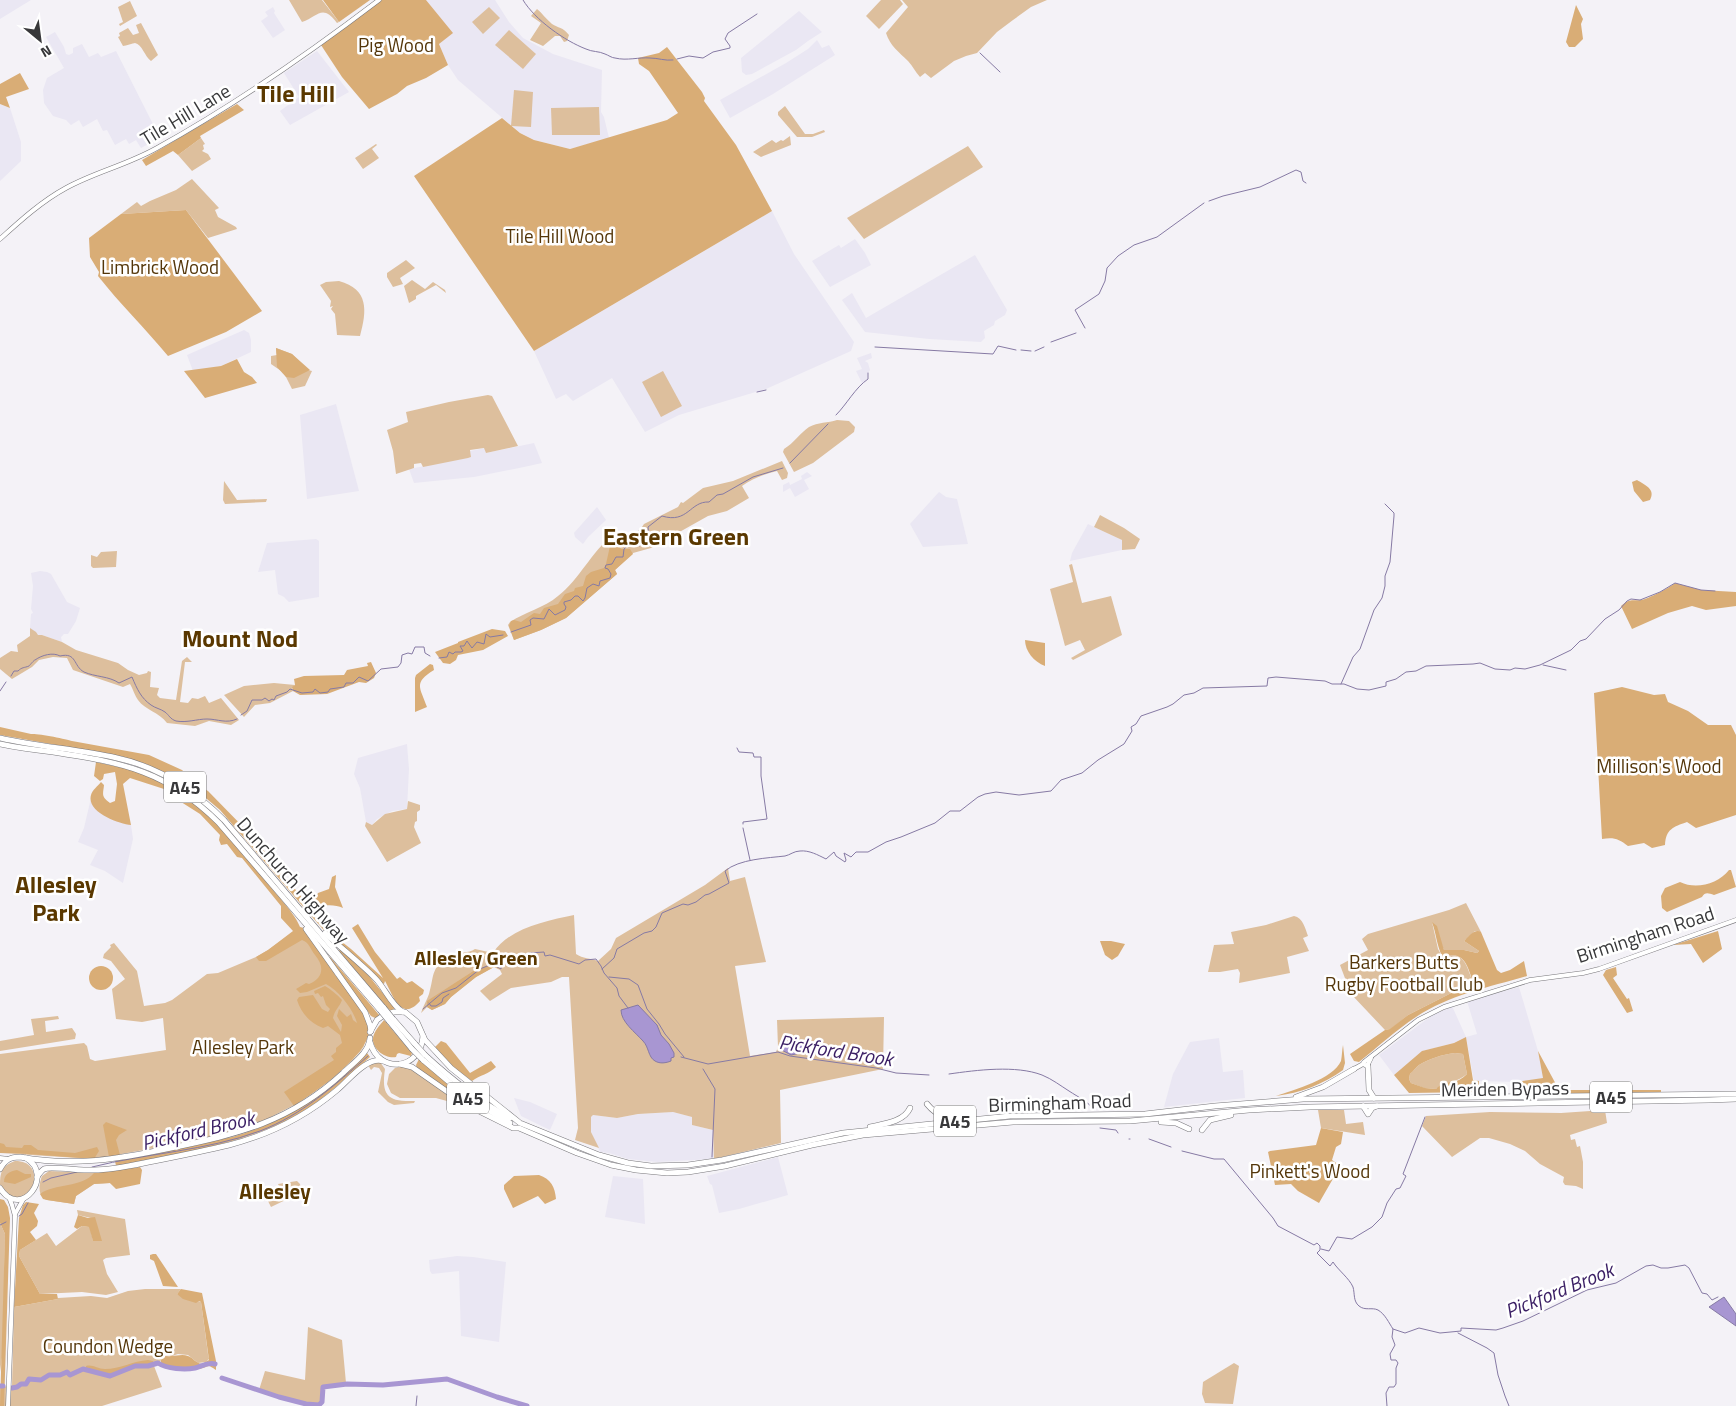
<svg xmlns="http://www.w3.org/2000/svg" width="1736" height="1406" font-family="'Titillium Web',sans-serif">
	<rect width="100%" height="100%" fill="#f4f2f7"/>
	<!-- built -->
	<g fill="#eae7f3">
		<polygon points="0,0 31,0 0,19"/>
		<polygon points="426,0 495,0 509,22 523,38 553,54 602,70 601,112 604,117 609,138 570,149 534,140 520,133 458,80 448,65 439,44 452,33"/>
		<polygon points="273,7 275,11 274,13 285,30 273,38 261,21 268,16 265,12"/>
		<polygon points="799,11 822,32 808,41 796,50 752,74 746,75 742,72 741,58"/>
		<polygon points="55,32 64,47 66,54 69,55 73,53 73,48 82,44 89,57 98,53 101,57 116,51 160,138 141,148 136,140 129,144 126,139 115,145 107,130 103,131 97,119 83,127 79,120 71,125 66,120 53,116 44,103 43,90 47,78 64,68 46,37"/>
		<polygon points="817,40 822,48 829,45 835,55 773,94 730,118 720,100 786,63 808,49"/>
		<polygon points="317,51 349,92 290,125 280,111 299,97 284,73"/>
		<polygon points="0,104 10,108 21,142 21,161 0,181"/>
		<polygon points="772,211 794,254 854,342 851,351 766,389 679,415 645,432 612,378 573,401 566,394 556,399 534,351"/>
		<polygon points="855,239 865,253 871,265 830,287 812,261 839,245 841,248"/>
		<polygon points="975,255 1007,310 1005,315 995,321 994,325 984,331 985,338 981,342 929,339 865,332 842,300 852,293 866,318"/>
		<polygon points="244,330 249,333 251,340 251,352 221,366 193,371 187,355"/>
		<polygon points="871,353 872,358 865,361 868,363 870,370 868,373 867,379 862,383 856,371 862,369 857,358"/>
		<polygon points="336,404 359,491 307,499 300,415"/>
		<polygon points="534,443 542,463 524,467 474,477 414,483 409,469 471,457 470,451 485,448 486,453"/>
		<polygon points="807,472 812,476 804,480 809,489 795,497 790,488 783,492 783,485 789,482 790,485 802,479 801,476"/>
		<polygon points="939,492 946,497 957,499 968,544 923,547 910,524"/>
		<polygon points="597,507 606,520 588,537 583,544 575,537 574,533"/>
		<polygon points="1088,524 1122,540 1122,550 1070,561 1072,553"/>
		<polygon points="316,539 319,541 319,597 289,602 284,597 278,594 275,570 258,572 267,543"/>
		<polygon points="40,571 47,572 51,574 67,602 80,608 76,621 68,634 64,634 61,637 62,642 42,635 38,636 30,628 31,614 33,613 31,609 33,586 31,573"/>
		<polygon points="407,744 409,769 407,809 392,811 377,819 372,825 366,822 360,788 354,774 358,758"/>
		<polygon points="91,798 131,825 133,839 123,883 105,871 90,865 98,850 78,842 84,828"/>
		<polygon points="1519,987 1538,1051 1543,1078 1519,1082 1474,1081 1466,1037 1454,1043 1423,1051 1394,1075 1379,1055 1431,1016 1452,1006 1466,1037 1477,1034 1467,1001"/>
		<polygon points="1219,1038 1223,1072 1243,1070 1245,1098 1164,1107 1173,1074 1190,1042"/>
		<polygon points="514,1098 530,1102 557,1114 550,1130 521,1116"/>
		<polygon points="673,1112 692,1117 692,1125 713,1130 714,1159 657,1162 628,1159 609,1153 600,1152 591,1132 591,1117 593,1115 617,1118 638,1114"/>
		<polygon points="778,1157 788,1195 739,1209 719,1213 712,1185 710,1184 707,1176"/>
		<polygon points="613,1176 643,1179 645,1224 605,1217"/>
		<polygon points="457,1256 473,1257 506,1262 499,1342 461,1336 459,1271 432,1274 430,1271 429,1260"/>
	</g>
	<!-- green -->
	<g fill="#ddbf9d">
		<path d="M289,0H322L339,22L337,23C322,3 318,17 302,22Z"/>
		<polygon points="881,0 900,0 903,4 879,29 866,16"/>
		<path d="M902,0H1047L1031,7L1013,20L997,32L977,53L966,56L954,61L931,78L925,73L920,77C915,72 913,66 908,61C899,52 890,46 886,33L908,7Z"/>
		<polygon points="130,1 137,16 120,26 119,24 123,22 118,7"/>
		<polygon points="489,7 500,18 483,34 472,22"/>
		<path d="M537,9C542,13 546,19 552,24C558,28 563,27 569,35L567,41L564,42L560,36H555L543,46L530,40L541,23L531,16Z"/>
		<path d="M141,23L158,55L151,61C145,57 142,44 135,43C133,43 126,46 123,46L118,37L120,36L119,33L128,28L133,35L139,33L136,25Z"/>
		<polygon points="509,30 536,54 523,69 495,45"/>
		<polygon points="514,90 533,92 531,127 511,126"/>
		<polygon points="785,106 805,134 813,134 824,130 825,132 812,137 797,137 778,115 778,112"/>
		<polygon points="599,107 600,135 552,135 551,108"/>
		<polygon points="790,136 791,145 761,157 753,152 772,140 776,143 781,140 783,141"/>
		<polygon points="201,138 205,144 203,145 204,149 202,151 208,154 211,159 192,171 178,155"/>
		<polygon points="376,144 377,145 372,149 379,158 363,169 355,158"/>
		<polygon points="968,146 983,167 864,239 847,218"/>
		<polygon points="192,179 219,208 215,210 218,217 236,227 237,229 208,238 186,210 121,214 137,202 141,206 150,201 176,190"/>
		<polygon points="406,260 415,268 400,278 403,284 393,287 387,277 387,273"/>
		<polygon points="412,280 425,289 433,282 445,290 446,293 436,285 416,296 416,299 409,303 404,286"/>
		<path d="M339,281C369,289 367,311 360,336L337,335L335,314L331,309L333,306L330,307L331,301L320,285L326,282Z"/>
		<polygon points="276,348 292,354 308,370 312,371 305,386 292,389 284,373 271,364 271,356 277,355"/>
		<polygon points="663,371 682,406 661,417 642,382"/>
		<polygon points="488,395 492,396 518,446 486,453 484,448 470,450 471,457 468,458 423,467 421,463 414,464 414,468 396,474 393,451 387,430 408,422 406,412 449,402"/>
		<path d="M837,420L849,421L855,427L854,432L813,463L794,472L783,452L784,449C794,443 800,433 809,427C818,422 828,423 837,420Z"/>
		<path d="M782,461L788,473L787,478L782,480L777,471C765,474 753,478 742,486L749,498L727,511L708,516L651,548L633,553L615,570L617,574L566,618L541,630L514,640L508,625L510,622C525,612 544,608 558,596C580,579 591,552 613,535L619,544L630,538L629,535L640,530L644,524L678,507L681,502L683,503L703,488L733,481Z"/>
		<polygon points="224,481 237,500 267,499 266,502 225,504 223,500"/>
		<polygon points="1100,515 1124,528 1140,539 1135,549 1122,550 1122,540 1094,527"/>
		<polygon points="117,551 116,567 93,568 91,566 91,555 97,557 101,552"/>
		<polygon points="1072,564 1082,603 1111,596 1122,635 1073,660 1071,658 1085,650 1080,640 1065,646 1050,589 1073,582 1069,565"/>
		<path d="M30,628L36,632L38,635H42L62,642L76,650L118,663L128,670L139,675L147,673L148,671L151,672L150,687L159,688L157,695L160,698L176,700L182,661L187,657L192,662H185L180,702L188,703L192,698L198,699L205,696L209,703L221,698L239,720L231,725L209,721L195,726L167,723C159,712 145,710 138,700C135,696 133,689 130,684L123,687L73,670L67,658L53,657L39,660L32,667L12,679L0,669V658L11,651L18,652L17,645L30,636Z"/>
		<polygon points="274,683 295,685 292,688 293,691 270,703 255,705 244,717 224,695 244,686"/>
		<polygon points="408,801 420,805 420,810 417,812 417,821 415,822 414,827 421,843 387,862 365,826 366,822 372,825 385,814 407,809"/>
		<path d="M728,868L730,881L745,877L766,962L735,966L750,1056L776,1052L778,1047L777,1020L884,1017L883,1069L780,1090L781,1143L714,1159L713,1130L692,1125V1117L673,1112L638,1114L617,1118L593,1115L591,1117V1132L599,1148L575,1140L578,1128L569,977H562L551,982L511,988L490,1001L480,991L502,974L500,970L494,967L476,977L451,997L445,1004L432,1010L427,1007L421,1013C423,1006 427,1000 429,994C435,973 430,967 453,955C460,951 468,954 475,949L493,953C509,928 546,921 574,915L576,954C583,959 590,958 598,961L611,949L616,938L705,885Z"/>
		<path d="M1466,903L1481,932L1475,931L1464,941L1479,951L1477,953L1464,950H1444L1432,922L1438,949L1442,956C1465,951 1466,965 1473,982L1408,1015L1391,1029L1385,1030L1351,994L1340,965L1368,950L1362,939L1368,934L1449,910Z"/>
		<path d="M1294,916C1303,918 1305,928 1308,936L1303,938L1309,951L1287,957L1290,973L1239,983L1240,973L1238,969L1220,972H1208L1214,945L1234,944L1231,932L1266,925Z"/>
		<polygon points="300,927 363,1018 365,1039 364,1046 360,1052 332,1079 298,1103 263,1121 241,1130 171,1145 94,1159 0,1153 0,1054 84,1043 87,1046 90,1059 95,1061 166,1050 163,1018 142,1022 116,1019 112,989 125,979 111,961 103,958 104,954 111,947 110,945 114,943 137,971 144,1006 165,1003 172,1000 207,974 218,973 256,957 268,950"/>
		<polygon points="58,1016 59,1019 45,1021 46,1032 72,1028 76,1034 75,1039 0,1051 0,1041 34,1035 31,1019"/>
		<path d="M1455,1053L1463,1054L1467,1074C1457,1082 1446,1083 1436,1089L1424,1088L1411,1083L1409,1079L1410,1074C1414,1071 1415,1068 1419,1065C1431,1058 1441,1055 1455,1053Z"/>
		<path d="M380,1062L385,1069C381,1096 388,1102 415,1101L414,1103L394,1105L388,1102L378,1092L382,1073L379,1068L374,1067L371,1070L368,1065Z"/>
		<polygon points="404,1066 409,1067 456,1100 454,1103 436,1098 400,1098 391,1093 387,1084 389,1074 395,1068"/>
		<polygon points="1318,1110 1344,1110 1346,1124 1363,1122 1365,1135 1321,1128"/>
		<polygon points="1605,1110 1607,1123 1570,1135 1571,1140 1575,1139 1577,1147 1580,1146 1583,1162 1583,1189 1576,1186 1565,1185 1563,1182 1564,1177 1540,1164 1525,1151 1510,1144 1489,1138 1480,1138 1452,1157 1422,1126 1426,1116 1490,1112 1561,1113"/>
		<path d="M15,1161C31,1161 35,1170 35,1185L23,1197H12L0,1186C0,1173 1,1166 15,1161Z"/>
		<path d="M49,1171L89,1173L111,1172L116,1188L110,1183L94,1184L76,1196L74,1204L47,1200C37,1196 39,1184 42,1176Z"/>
		<polygon points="297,1181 300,1184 302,1192 271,1207 268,1201 283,1194 278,1184"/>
		<polygon points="77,1210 125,1219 130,1255 106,1258 103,1260 107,1274 118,1292 106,1295 82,1292 40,1294 19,1256 20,1250 47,1233 56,1246 82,1226 90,1227 93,1241 91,1218 78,1215"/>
		<polygon points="0,1223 5,1234 3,1350 0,1372"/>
		<polygon points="145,1289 181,1289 177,1294 201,1302 208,1354 209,1359 206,1362 198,1363 188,1355 178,1354 172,1356 158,1354 155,1356 160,1359 160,1363 154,1366 162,1387 102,1406 0,1406 0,1387 12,1386 14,1307 58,1299 58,1298 91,1296 107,1298 128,1291"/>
		<path d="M308,1327L342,1340L346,1383L321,1387L322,1402L320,1404C300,1405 278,1395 259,1390L265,1371L305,1380Z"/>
		<polygon points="1234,1363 1239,1366 1233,1404 1205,1403 1202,1394 1203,1382"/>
	</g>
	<!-- forest -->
	<g fill="#d9ad76" fill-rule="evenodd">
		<polygon points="323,0 370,0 339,22"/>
		<polygon points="382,0 426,0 453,33 439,44 448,65 426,78 407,86 397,94 369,109 342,77 321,45"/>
		<polygon points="1576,5 1583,19 1581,24 1583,39 1575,47 1569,47 1566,42"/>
		<polygon points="667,47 702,92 705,98 704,101 736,145 772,211 534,351 414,176 502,118 520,133 534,140 570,149 667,120 678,113 649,71 639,64 638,58 659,53"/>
		<polygon points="20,73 29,89 6,97 10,108 0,104 0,84"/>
		<polygon points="237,104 244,110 200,136 201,138 178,155 173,151 146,166 142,160"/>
		<path d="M186,210L262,311L226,332L168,356C145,328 120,304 98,276L99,272L90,257L89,238L121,214Z"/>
		<polygon points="276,348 292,354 310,370 294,378 286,377 277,367"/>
		<polygon points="237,359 244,372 252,377 257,383 205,398 184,371 221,366"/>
		<path d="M1637,480C1645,485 1656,489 1650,500L1643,502L1634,491L1632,482Z"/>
		<polygon points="617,542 621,549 630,549 633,554 615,570 617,574 566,618 541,630 514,640 509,626 511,621 514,620 521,622 534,613 540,614 544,608 558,604 565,594 574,591 575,588 583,586 586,576 591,572 604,568 606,564 610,546"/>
		<path d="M1675,583L1701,590L1736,592V606L1706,610L1692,606L1668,613L1632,629L1621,606C1630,598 1631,601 1641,600C1648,599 1669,588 1675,583Z"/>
		<polygon points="492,629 505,631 508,636 483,650 458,655 456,660 450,664 443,663 435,652 458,643 458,642"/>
		<path d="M1025,640L1045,643V666C1034,662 1025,651 1025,640Z"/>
		<polygon points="371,662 376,673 374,678 366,683 359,682 327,694 300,695 293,691 292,687 295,685 294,679 304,676 344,675 347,670 368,666 367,663"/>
		<path d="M430,664L433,665L434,670C413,683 420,687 427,707L415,712V678L416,675Z"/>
		<path d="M1622,687L1654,695L1665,694L1668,702L1688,711L1708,725H1731L1736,735V815L1696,828L1687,822C1673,827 1666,829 1665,845L1652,848L1644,843L1628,846C1619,839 1614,837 1602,839L1594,693Z"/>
		<path d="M0,727L31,734C36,733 67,739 72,741L149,755L182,770L200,786L208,791L252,836L308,905L314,901L318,893L329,889L332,877L336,875L335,887L343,908C334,904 320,904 313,911L332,934L351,949L383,978L352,928L358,924L375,952L397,979L400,977L407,983L412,981L424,990L423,994L419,997L420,1001C401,1023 393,995 385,981L384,984L380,982L329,936L305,909L220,810L194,788L175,777L146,764L124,757L0,735Z"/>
		<path d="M96,762C117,767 139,770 158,780C204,804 237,844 268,884C277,895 296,915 300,927L304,928L334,969L335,975C346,987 365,1009 369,1025C375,1052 314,1093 294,1106L284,1092L334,1060L331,1056L336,1052V1048L342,1043L340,1035L328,1026L323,1028C310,1023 301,1013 297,1000L299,997L313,995L322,1009L328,1012L330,1009L326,1005L323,996L321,997L318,993L315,994L314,991L325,986C330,989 337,994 342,1000C339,1008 335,1009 333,1018L341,1032L342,1025L337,1016L339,1009L347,1017L351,1014L353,1020L357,1023C353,1009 339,991 326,984L307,992L300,993L296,989L306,983L309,984C323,978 325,967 315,955C310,949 310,943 302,940L266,961H259L256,957L268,950L293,931L281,918V906L242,858L237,857L227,844L221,845L219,840L220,835L200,814L167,793L164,789L130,778L123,784L131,825C119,824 86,812 91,795C92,790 98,786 101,782L104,785C103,795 101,796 110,803L115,801L117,784L115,772L104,774L103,779L100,781L94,776Z"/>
		<path d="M1729,870H1731L1736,887L1714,895C1708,893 1705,892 1702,897L1667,912L1662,908L1661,896L1665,888L1680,882C1696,890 1718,884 1729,870Z"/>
		<path d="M1432,922L1437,926L1444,950H1464L1477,953L1479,951L1464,941C1468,937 1475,928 1481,932L1497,970L1501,973L1510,970L1524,961L1527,976C1490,987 1449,995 1416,1017C1396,1030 1378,1047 1359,1062L1354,1061L1350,1054L1385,1030L1390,1029L1408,1015L1473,982C1467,965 1465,951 1442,956C1437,946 1436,933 1432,922Z"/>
		<polygon points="1718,931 1722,949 1703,963 1691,944 1673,945"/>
		<polygon points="1100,941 1111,941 1125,944 1118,956 1112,960 1105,955"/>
		<polygon points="340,949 369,976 394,1007 394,1011 391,1011 386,1007 339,951"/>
		<polygon points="326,954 331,958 380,1016 375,1018 371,1016"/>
		<polygon points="495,963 500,965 500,969 494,967 476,977 451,997 445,1004 432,1010 427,1007 427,1001 475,970"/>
		<circle cx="101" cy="978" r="12"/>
		<polygon points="1616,967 1617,975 1613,978 1627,999 1629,998 1633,1011 1627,1013 1603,975 1606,970"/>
		<path d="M384,1020L412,1053L411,1056L399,1053L397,1054L396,1057C386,1059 372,1050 373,1038C374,1031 380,1025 384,1020Z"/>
		<path d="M1466,1037L1473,1080L1479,1081L1478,1092L1409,1093L1394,1075L1422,1051L1454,1043ZM1455,1053L1463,1054L1467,1074C1456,1084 1455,1080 1443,1084C1440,1085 1438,1087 1436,1089L1425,1088L1411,1083L1409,1079L1410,1074C1414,1071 1415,1068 1419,1065C1431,1058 1441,1055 1455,1053Z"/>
		<path d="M441,1041L446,1043L470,1073L491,1061L496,1067C489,1074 480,1075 472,1081L450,1065L435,1047Z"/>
		<path d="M1343,1045L1345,1063L1343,1070C1324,1084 1300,1093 1276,1096C1294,1090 1333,1079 1341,1061C1342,1056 1342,1050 1343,1045Z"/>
		<polygon points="1538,1051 1558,1088 1568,1090 1661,1090 1661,1093 1518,1093 1515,1088 1516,1082 1543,1078"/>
		<path d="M367,1053L370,1057C348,1076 327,1097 302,1112C246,1145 179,1153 116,1166L115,1161L232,1137C289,1120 325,1095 367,1053Z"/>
		<polygon points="419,1059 473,1103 470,1107 417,1068 416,1065"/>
		<polygon points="106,1122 127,1130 119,1135 116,1140 120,1155 109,1157 103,1125"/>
		<polygon points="1321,1128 1343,1132 1341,1144 1336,1147 1332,1160 1339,1165 1338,1170 1319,1203 1298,1191 1291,1184 1275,1185 1268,1152 1270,1151 1316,1145"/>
		<polygon points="0,1143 4,1144 6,1147 22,1148 24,1145 31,1145 38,1150 75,1153 97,1147 99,1151 94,1159 15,1153 0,1153"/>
		<path d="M140,1167L142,1170L140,1184L116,1189L110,1183L94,1184L76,1196L74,1204L47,1200L43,1199L40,1194C55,1183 82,1188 94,1173Z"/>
		<path d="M17,1170L25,1174H31V1177L15,1184L4,1182C4,1174 10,1171 17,1170Z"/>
		<path d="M539,1175C551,1179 555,1187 556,1199L545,1204L538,1196L513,1208L504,1189V1185L514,1176Z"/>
		<polygon points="0,1199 4,1200 8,1207 10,1218 4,1406 0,1406 5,1234 0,1223"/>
		<polygon points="26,1202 39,1204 34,1213 38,1221 37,1226 30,1232 36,1240 20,1250 19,1256 40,1294 57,1294 58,1299 14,1307 19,1218 23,1205"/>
		<polygon points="78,1215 88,1218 95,1217 102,1241 93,1241 89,1227 82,1226 77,1229 74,1227"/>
		<polygon points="153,1254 156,1254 178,1287 163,1286 154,1261 150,1259 150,1255"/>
		<path d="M181,1289L202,1293L216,1361V1370C206,1364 212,1366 200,1369L196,1367H166L162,1365L160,1359L155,1355C161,1354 165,1357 171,1356C177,1356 182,1354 188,1356C194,1358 195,1363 202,1364L209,1360L201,1302L199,1301L196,1303L183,1299L177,1294Z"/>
		<path d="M148,1360L153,1361L154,1365L145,1367L143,1365L136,1366L128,1371H120L110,1375L86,1369V1366C93,1364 97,1369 105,1369C120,1369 133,1361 148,1360Z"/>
	</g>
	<!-- water -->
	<g fill="#a896d2" stroke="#867aa4">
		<path d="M638,1005L657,1025L661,1035L669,1044L674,1053V1057L671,1058V1061C666,1063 660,1064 655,1061C648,1057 649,1047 643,1041C635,1032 621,1022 621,1010Z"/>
		<polygon points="791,1041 804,1041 809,1045 814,1045 819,1053 805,1052 791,1055 780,1049 780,1043"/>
		<polygon points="1724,1297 1736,1314 1736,1326 1709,1307"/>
	</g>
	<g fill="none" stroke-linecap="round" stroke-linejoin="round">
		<!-- stream -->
		<g stroke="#867aa4" stroke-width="1">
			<path d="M523,0C535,20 565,41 586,49C592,52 599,51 605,54C608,55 612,58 615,58C627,61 639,57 650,58C658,58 665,61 673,60"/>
			<polyline points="980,53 1000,72"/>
			<polyline points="677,59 689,56 703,58 713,52 730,48 730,46 725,39 728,33 757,14"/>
			<polyline points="1209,201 1223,196 1260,187 1296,170 1301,172 1303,181 1306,183"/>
			<polyline points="1085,328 1075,310 1099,294 1105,281 1107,268 1118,256 1134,245 1157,237 1204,203"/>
			<polyline points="1051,342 1076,333"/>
			<polyline points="875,347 993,354 998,346 1016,350"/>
			<polyline points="1021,350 1031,351"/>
			<polyline points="1035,351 1044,347"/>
			<polyline points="757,392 766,390"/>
			<path d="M836,415C847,404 855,388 868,379V373"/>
			<polyline points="790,463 828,424"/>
			<path d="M511,632L531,625L530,620L533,618L544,619L549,609L555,615L565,610L566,607L564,604V602L571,600L575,596H578L583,601L585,598L587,588L593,584L599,586L600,581L610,578L611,574L608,569L605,568L606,565L612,564L616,557H623L624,549L633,541H635L639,546L644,544L649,536L648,527L662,516C688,524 690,501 709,502L717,495L723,494L753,477L783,468"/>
			<polyline points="439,658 447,657 449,652 453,654 455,652 461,652 463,651 460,646 464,646 467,641 472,648 477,642 484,644 486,634 490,637 503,635"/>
			<polyline points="1543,665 1566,670"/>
			<path d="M11,676L14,671H18C22,667 24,668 29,666C30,665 34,660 35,660C42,655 53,652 60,656C77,652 73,666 84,672C95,677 109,676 119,683L132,677C137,689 141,698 151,705C155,708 161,709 165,712C169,715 170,719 176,721C187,723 197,719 207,719C218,719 226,724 237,719"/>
			<polyline points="1341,684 1353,657 1360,649 1374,610 1382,598 1385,586 1385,576 1390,562 1394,516 1394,513 1385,504"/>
			<polyline points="0,691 6,682"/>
			<polyline points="241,715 247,711 252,700 262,700 265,698 269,701 272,699 274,700 276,696 287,692 290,689 302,693 313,692 315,689 320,693 328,692 330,689 344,687 346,683 353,683 359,677 368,681 381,669 398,667 401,663 402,655 408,653 412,654 415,647 424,647 425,653 430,656"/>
			<polyline points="737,748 739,752 753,753 754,757 761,757 761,776 767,819 743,822 743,824"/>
			<polyline points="743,828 750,860"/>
			<polyline points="519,956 530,953 544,952 545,956 550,955 579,964 585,960 596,959 601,966 604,973 617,988 619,996 628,1008"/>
			<path d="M602,969L614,958L617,949L644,933L652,931L656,927L662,913L683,904L688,905L696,902L705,895L709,894L729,883L725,871C739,859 768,858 785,856C790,855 794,851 800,851C809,850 818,855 826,859L834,852L836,856L845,862L846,860L844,853L851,857L856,852H868L886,842L901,837L935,823L950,811H960L978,797L985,794L996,792L1019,795L1051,791L1061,780L1082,773L1098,760L1124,744L1132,731L1131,727L1136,724L1141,716L1167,707L1173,704L1184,695L1194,693L1203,688L1267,686L1268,678L1276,677L1325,681L1332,684H1344L1357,689L1369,690L1386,686V682L1396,679L1406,672L1416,671L1426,666L1473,664L1480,663L1495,669L1510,670L1515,668L1525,669L1540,665L1571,650L1580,641L1586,639L1605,619L1619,610L1627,601L1631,599L1640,600L1660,592L1675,583L1701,590L1715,591"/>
			<polyline points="609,977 629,979 638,985 647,1009 659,1024 665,1034 684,1057"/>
			<polyline points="429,1003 431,1006 436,1006 442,1002 443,998 449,994"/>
			<polyline points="423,1009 442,993 456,988 480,969 492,964 501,969 501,966 512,960"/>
			<polyline points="681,1057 708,1064 778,1052 790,1056 876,1068 896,1073 929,1075"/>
			<polyline points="703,1069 715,1089 712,1157"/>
			<path d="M949,1074C977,1070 1016,1065 1042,1075C1052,1079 1061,1086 1069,1091C1078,1097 1089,1102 1094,1110"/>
			<polyline points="1443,1091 1463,1091 1474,1082"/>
			<polyline points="1100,1128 1116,1130 1118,1133"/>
			<polyline points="1129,1139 1130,1139"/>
			<polyline points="1149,1139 1171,1147"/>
			<path d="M1182,1151L1214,1159H1224L1273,1218L1278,1226L1314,1245L1317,1243L1320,1246V1250L1317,1253L1330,1266L1333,1262C1338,1270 1349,1278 1353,1287C1355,1294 1353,1301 1359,1306C1365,1311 1372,1307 1378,1310C1385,1314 1389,1323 1393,1329L1392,1337L1395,1345L1390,1354L1391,1360H1396L1398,1363L1396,1368V1384L1394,1387H1389L1386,1393L1387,1406"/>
			<path d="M92,1167C147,1153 206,1151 260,1131C302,1115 335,1085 368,1056"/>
			<polyline points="43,1182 51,1178 77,1172"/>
			<polyline points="19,1216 22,1214 28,1203"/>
			<polyline points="0,1225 6,1222"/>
			<polyline points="1321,1249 1329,1251 1337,1237 1352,1239 1372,1227 1382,1217 1387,1203 1396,1189 1400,1188 1406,1176 1403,1174 1425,1117"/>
			<polyline points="1393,1329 1405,1333 1419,1328 1440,1333 1461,1331 1461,1328 1496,1330 1503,1328 1523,1321 1587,1290 1616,1283 1646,1266 1653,1265 1661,1268 1668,1268 1685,1265 1689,1268 1702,1293 1707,1294 1712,1300 1718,1297"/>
			<polyline points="1458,1333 1487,1348 1494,1353 1498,1375 1505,1396 1509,1406"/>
			<polyline points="416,1406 417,1396"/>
		</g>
		<!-- river -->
		<g stroke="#a896d2" stroke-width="5">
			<polyline points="222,1378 279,1397 306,1404 319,1405 322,1402 323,1387 347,1384 383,1385 447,1379 497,1397 527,1406"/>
			<polyline points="0,1386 3,1386"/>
			<path d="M12,1388L17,1387L21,1384H26L29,1379L41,1380L49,1375H60L67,1372L70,1375L83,1369L110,1376L135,1366H148L158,1363C167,1369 185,1370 195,1368C202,1366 208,1362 215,1364"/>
		</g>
		<defs>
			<g id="secondary">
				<path d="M0,239C21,220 42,201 66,188C95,172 127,165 157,148C235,105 308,54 379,0"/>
				<polyline points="1363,1064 1364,1062 1418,1020 1444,1007 1530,980 1583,973 1599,969 1736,920"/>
				<polyline points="1354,1069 1363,1064 1367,1066 1371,1058"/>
				<polyline points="0,1158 9,1159"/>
				<polyline points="15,1214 24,1198"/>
				<polyline points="8,1406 15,1216 12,1205 9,1197"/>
			</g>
			<g id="trunk">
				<path d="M0,738C38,747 78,749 117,758C159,767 194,790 224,820L384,1008"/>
				<path d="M0,744C18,748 35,750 53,752C124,763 167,771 219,823L380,1010"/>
				<polyline points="306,929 365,1012 370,1025 371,1031"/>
				<path d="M325,933C341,948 359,962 375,978C385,988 391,1005 403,1012"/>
				<polyline points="393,1019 415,1044"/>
				<polyline points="389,1021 412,1049"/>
				<polyline points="370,1032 377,1020 384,1015 394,1012 405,1012 417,1022 425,1040 451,1068 520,1123 599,1155 628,1163 651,1166 688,1165 722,1160 843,1133 1010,1116 1145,1114 1215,1106 1303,1099 1736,1094"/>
				<path d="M370,1042C379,1075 421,1070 423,1036"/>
				<path d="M425,1055C451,1079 479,1101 510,1118"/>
				<polyline points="423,1060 468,1098 510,1123"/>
				<polyline points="400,1064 412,1067 465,1104 513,1128 519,1128 577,1153 611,1165 636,1170 667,1173 688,1172 725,1166 812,1145 863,1135 1013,1122 1130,1121 1249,1110 1310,1107 1709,1100 1736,1099"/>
				<polyline points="1368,1066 1369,1090 1374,1098"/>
				<polyline points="1296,1097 1323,1087 1354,1069"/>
				<path d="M927,1104C940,1120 951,1117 969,1117"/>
				<polyline points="1363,1106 1368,1114 1372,1108 1377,1106"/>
				<polyline points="1161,1122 1176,1123 1189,1129"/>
				<path d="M870,1127C883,1124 904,1122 910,1108"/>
				<polyline points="1202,1130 1210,1120 1231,1115"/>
				<path d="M0,1169C5,1160 10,1157 20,1157C74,1167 118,1159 171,1148C238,1134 290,1122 343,1073C353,1063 369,1053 370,1038"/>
				<path d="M37,1177C39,1174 41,1171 44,1169C50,1166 84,1171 94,1170C114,1170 134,1165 154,1161C179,1156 204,1151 229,1145C268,1135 305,1117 337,1090C348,1081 367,1056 383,1061"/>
				<path d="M0,1188C21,1221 55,1175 26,1158"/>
			</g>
		</defs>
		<!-- secondary casing -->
		<use href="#secondary" stroke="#78777b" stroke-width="5"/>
		<!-- trunk casing -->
		<use href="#trunk" stroke="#78777b" stroke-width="6"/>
		<!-- secondary -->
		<use href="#secondary" stroke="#fff" stroke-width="4"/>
		<!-- trunk -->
		<use href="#trunk" stroke="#fff" stroke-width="5"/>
		<defs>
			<g id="trunk-bridge">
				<polyline points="384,1008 393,1019"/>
				<polyline points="380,1010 389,1021"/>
				<polyline points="415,1044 425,1055"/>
				<polyline points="412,1049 423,1060"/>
			</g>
		</defs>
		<!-- trunk-bridge casing -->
		<use href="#trunk-bridge" stroke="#78777b" stroke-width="6" stroke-linecap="butt"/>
		<!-- trunk-bridge -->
		<use href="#trunk-bridge" stroke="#fff" stroke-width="5"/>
	</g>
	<g text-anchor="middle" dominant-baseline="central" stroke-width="5" stroke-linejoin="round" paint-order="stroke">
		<!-- shield labels -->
		<g fill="#fff" stroke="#747475" stroke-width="1">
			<rect x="164" y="771.5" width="42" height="31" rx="4"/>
			<rect x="1590" y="1081.5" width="42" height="31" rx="4"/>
			<rect x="447" y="1082.5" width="42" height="31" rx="4"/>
			<rect x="934" y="1105.5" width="42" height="31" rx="4"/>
		</g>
		<g font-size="18" font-weight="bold" fill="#38383a">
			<text x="185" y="787">A45</text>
			<text x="1611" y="1097">A45</text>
			<text x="468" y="1098">A45</text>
			<text x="955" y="1121">A45</text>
		</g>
		<!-- park labels -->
		<g font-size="19" fill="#543609" stroke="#fff">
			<text x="396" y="44">Pig Wood</text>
			<text x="560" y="235">Tile Hill Wood</text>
			<text x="160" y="266">Limbrick Wood</text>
			<text x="1659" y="765">Millison's Wood</text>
			<text x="1404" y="961">Barkers Butts<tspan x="1404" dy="22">Rugby Football Club</tspan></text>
			<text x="243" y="1046">Allesley Park</text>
			<text x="1310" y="1170">Pinkett's Wood</text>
			<text x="108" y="1345">Coundon Wedge</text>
		</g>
		<!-- street labels -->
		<g font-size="19" fill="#38383a" stroke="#fff">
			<text transform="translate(185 114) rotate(-31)">Tile Hill Lane</text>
			<text transform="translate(294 880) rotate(49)">Dunchurch Highway</text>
			<text transform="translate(1645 934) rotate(-18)">Birmingham Road</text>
			<text transform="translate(1505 1088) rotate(-1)">Meriden Bypass</text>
			<text transform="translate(1060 1102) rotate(-2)">Birmingham Road</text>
		</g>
		<!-- neighbourhood labels -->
		<g font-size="20" font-weight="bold" fill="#5a3800" stroke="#fff">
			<text x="476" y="957">Allesley Green</text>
		</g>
		<!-- water labels -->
		<g font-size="20" font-style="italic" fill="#3a1e64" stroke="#fff">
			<text transform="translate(836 1050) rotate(9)">Pickford Brook</text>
			<text transform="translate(198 1130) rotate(-13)">Pickford Brook</text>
			<text transform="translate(1559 1290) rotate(-22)">Pickford Brook</text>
		</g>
		<!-- quarter labels -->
		<g font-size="21" font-weight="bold" fill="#5a3800" stroke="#fff">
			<text x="275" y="1191">Allesley</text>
		</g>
		<!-- district labels -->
		<g font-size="24" font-weight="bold" fill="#5a3800" stroke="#fff">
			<text x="296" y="93">Tile Hill</text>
			<text x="676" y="536">Eastern Green</text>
			<text x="240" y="638">Mount Nod</text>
			<text x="56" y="884">Allesley<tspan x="56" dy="28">Park</tspan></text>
		</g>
	</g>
	<!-- north arrow -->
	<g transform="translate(40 40) rotate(151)" stroke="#ffffff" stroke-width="4" paint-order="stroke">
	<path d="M0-4L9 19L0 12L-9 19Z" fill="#38383a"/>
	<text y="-8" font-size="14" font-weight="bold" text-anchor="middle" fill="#38383a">N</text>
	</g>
</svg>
